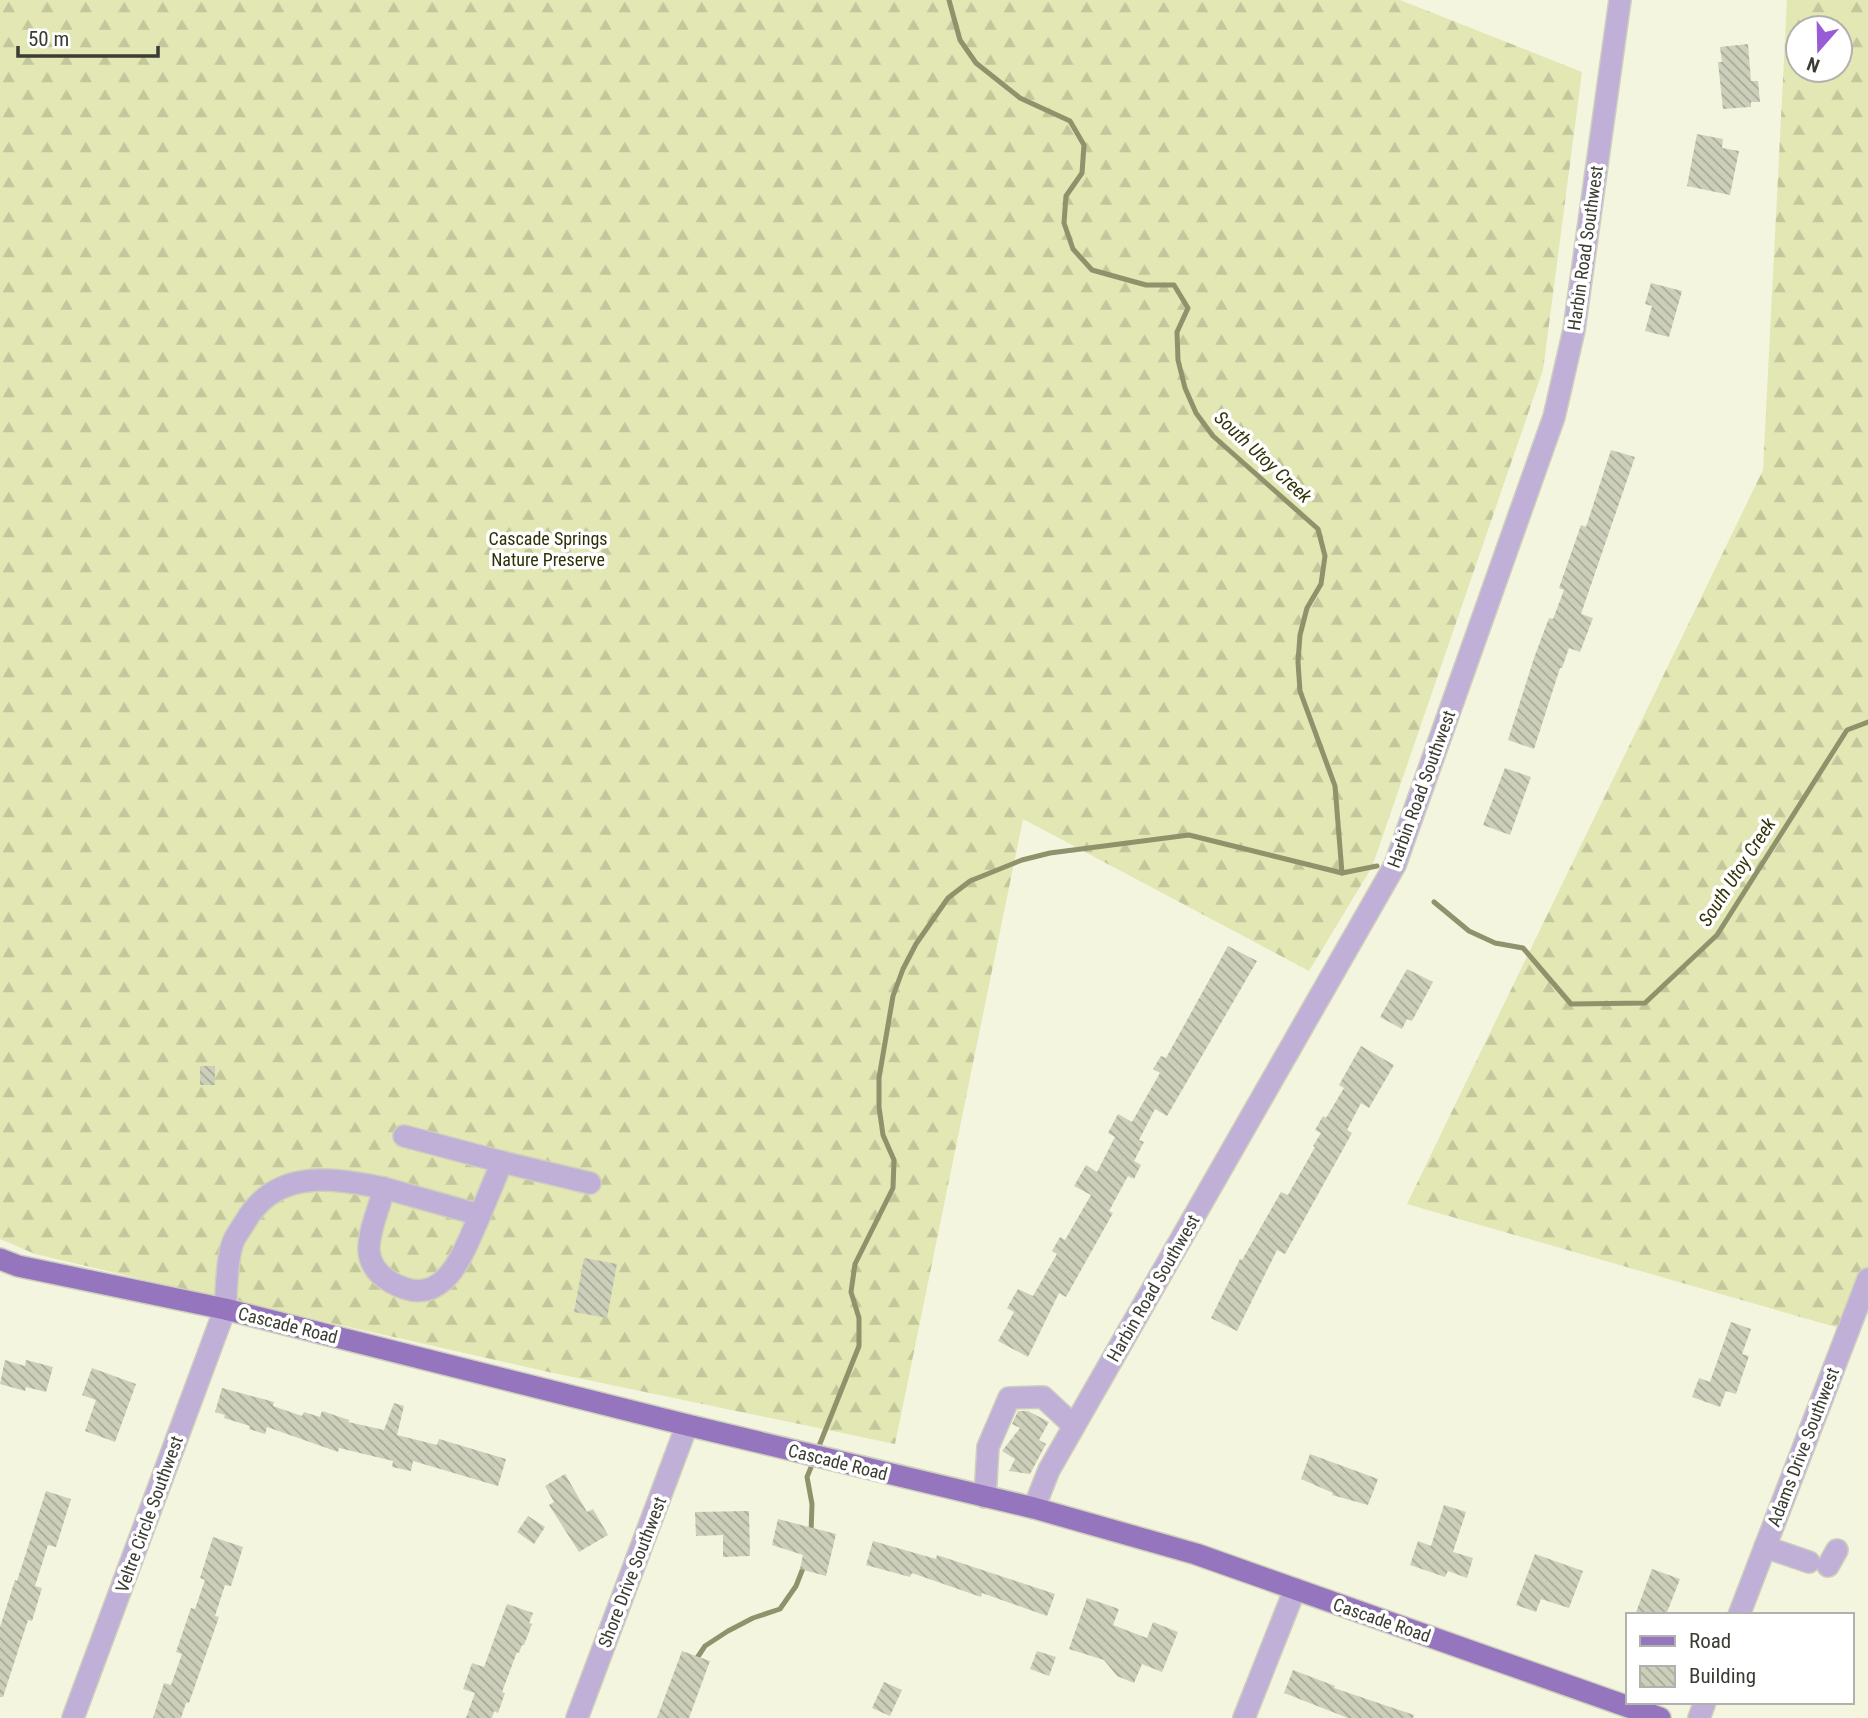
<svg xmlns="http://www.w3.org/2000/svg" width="1868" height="1718" font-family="'Roboto Condensed',sans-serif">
	<defs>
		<pattern id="forest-firs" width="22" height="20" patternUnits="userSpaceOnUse" patternTransform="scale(1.75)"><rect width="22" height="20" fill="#e2e7b4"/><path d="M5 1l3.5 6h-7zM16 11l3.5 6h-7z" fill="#c3c79b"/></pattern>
		<pattern id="building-back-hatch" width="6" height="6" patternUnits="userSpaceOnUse" patternTransform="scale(1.75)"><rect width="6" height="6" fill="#cccfb9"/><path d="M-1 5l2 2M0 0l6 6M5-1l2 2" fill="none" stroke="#a7a997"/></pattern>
	</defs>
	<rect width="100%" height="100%" fill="#f3f5df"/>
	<!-- forest -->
	<g fill="url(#forest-firs)" fill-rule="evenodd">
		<polygon points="0,0 1400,0 1582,72 1543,370 1372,867 1309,971 1023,819 895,1444 544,1371 252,1305 35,1254 0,1239"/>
		<path d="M1787,0H1868V1290L1853,1332L1407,1204L1763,470ZM1798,28H1840V70H1798Z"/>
	</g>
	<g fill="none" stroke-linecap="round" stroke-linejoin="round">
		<!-- stream -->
		<g stroke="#8f926b" stroke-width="5">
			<polyline points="949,0 960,40 976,63 1020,98 1070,121 1084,145 1082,173 1066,196 1064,223 1073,249 1092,270 1146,285 1174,285 1188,308 1177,332 1178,360 1185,388 1196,413 1213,436 1318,529 1325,556 1321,584 1307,608 1300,635 1298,662 1300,691 1335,786 1342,873"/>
			<polyline points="1434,902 1469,931 1495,943 1523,948 1571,1004 1645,1003 1717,935 1847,730 1868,722"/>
			<polyline points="817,1451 859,1346 859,1318 851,1292 855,1264 893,1188 894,1160 883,1135 879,1107 879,1078 893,996 903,969 916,944 948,898 970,881 1022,860 1050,853 1189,835 1342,873 1377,866"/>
			<polyline points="811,1533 812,1504 807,1477 814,1460"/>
			<polyline points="695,1661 705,1646 728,1631 753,1618 780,1609 796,1586 805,1563"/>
		</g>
	</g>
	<!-- building -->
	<g fill="url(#building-back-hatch)">
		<polygon points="1748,44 1751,81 1758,81 1760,102 1751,102 1751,107 1723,109 1718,62 1722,62 1720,47"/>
		<polygon points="1697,134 1723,139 1722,148 1739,151 1730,195 1687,186"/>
		<polygon points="1651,283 1682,291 1669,337 1645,331 1652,306 1645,304"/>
		<polygon points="1611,450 1635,457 1581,614 1593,618 1580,652 1569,648 1562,668 1560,668 1534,749 1508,740 1534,658 1549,618 1553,619 1564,590 1559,588 1581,525 1586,527"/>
		<polygon points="1505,768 1531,777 1510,835 1483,825"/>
		<polygon points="1228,946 1257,961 1167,1116 1155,1109 1139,1140 1144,1142 1134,1161 1141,1165 1134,1179 1128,1176 1109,1211 1113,1213 1066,1297 1059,1293 1028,1357 998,1341 1014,1312 1007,1308 1018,1289 1033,1296 1057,1254 1052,1251 1060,1237 1065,1240 1091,1195 1074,1186 1086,1165 1097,1172 1115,1137 1108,1133 1118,1114 1132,1122 1160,1073 1153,1069 1161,1056 1166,1058"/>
		<polygon points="1407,969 1433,982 1412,1021 1407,1019 1402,1029 1380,1017"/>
		<polygon points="1361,1046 1394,1065 1369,1108 1361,1103 1347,1130 1352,1133 1285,1254 1277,1250 1237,1331 1211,1318 1240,1259 1242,1260 1281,1192 1288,1195 1315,1147 1313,1146 1321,1133 1315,1130 1323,1116 1326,1118 1344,1088 1339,1085"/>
		<rect x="200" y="1066" width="15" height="19"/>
		<polygon points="584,1258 617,1264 607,1318 574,1312"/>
		<polygon points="1731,1322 1751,1329 1742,1354 1749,1356 1736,1394 1726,1391 1720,1407 1692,1397 1699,1378 1710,1382"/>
		<polygon points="5,1360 25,1366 26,1360 53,1367 46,1392 26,1387 25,1391 0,1384"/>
		<polygon points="92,1368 136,1384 115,1442 85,1431 96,1400 82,1395"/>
		<polygon points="222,1388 274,1402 273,1406 302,1416 304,1412 320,1417 322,1411 349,1420 348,1422 384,1430 394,1403 404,1406 397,1435 437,1445 439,1439 506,1459 498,1486 413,1461 411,1471 392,1467 393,1461 339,1448 338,1452 267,1427 265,1434 249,1429 250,1426 224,1418 225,1415 215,1412"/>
		<polygon points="1018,1411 1028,1411 1049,1422 1039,1440 1046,1444 1030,1474 1009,1471 1015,1459 1002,1451 1020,1428 1012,1424"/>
		<polygon points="1310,1454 1378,1479 1368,1505 1332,1495 1333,1493 1301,1479"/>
		<polygon points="565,1474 587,1512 593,1509 608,1535 579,1552 549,1505 554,1502 545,1486"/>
		<polygon points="46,1491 71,1499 56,1547 48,1545 35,1586 42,1588 32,1621 28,1620 3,1697 0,1697 0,1627 15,1580 17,1581"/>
		<polygon points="1444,1505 1466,1512 1453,1552 1473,1558 1467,1578 1448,1571 1445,1577 1410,1565 1418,1541 1431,1546"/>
		<polygon points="749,1511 750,1556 723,1557 723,1535 696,1536 695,1512"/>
		<polygon points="528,1516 545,1527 534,1544 517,1532"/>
		<polygon points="778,1519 836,1534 826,1576 800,1569 803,1555 772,1545"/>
		<polygon points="213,1537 243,1547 231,1586 225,1585 215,1616 219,1617 189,1703 186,1703 181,1718 153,1718 164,1683 171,1685 182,1654 176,1652 191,1608 195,1609 205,1580 200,1578"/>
		<polygon points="873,1541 936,1559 937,1555 1055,1594 1047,1616 982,1593 981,1597 912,1573 910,1577 866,1565"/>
		<polygon points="1535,1554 1583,1571 1569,1608 1541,1599 1536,1612 1516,1605"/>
		<polygon points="1652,1569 1680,1579 1666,1615 1635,1615"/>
		<polygon points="1087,1598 1119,1609 1113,1625 1147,1638 1153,1622 1178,1632 1162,1672 1142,1664 1134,1683 1117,1676 1104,1660 1069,1649"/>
		<polygon points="507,1604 533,1613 529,1623 532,1624 524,1645 522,1645 519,1653 517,1652 502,1692 505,1693 498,1713 494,1711 492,1718 466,1718 475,1693 463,1689 472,1663 484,1667"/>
		<polygon points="682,1651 710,1661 689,1718 657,1718"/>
		<polygon points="1037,1651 1056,1657 1049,1676 1030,1669"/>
		<polygon points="1293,1670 1335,1686 1334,1688 1414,1715 1413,1718 1348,1718 1284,1693"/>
		<polygon points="884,1682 902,1690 890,1716 872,1708"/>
	</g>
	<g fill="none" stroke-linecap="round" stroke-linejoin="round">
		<defs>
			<g id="minor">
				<polyline points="404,1136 502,1162 480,1215"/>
				<polyline points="502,1162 590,1183"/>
				<path d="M384,1188L480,1215C462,1255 444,1314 389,1281C378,1274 370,1265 369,1251C368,1231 380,1207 384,1188Z"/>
				<polyline points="985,1497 988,1447 1009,1398 1043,1397 1074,1426"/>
				<polyline points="1034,1508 1049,1470 1395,865 1554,417 1574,330 1620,0"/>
				<polyline points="1765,1547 1809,1562"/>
				<polyline points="1828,1566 1837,1550"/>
				<polyline points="1739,1615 1868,1279"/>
				<path d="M73,1718L225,1309C227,1289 226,1265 232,1245C234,1237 241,1229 245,1222C276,1168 332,1178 384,1188"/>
				<polyline points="577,1718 687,1425"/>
				<polyline points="1244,1718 1295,1589"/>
				<polyline points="1699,1718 1705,1702"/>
			</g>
			<polyline id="major" points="0,1259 18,1266 225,1309 687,1425 1034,1508 1196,1554 1660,1718"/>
		</defs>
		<!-- minor casing -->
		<use href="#minor" stroke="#ced0bd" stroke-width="24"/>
		<!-- major casing -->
		<use href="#major" stroke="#ced0bd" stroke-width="24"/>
		<!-- minor -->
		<use href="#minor" stroke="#c0afd7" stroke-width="21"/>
		<!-- major -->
		<use href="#major" stroke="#9575bd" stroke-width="21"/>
	</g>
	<g text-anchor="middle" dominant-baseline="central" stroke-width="7" stroke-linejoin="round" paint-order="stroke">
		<!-- street labels -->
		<g font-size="18" fill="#3b3c33" stroke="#fff">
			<text transform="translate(1585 248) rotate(-82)">Harbin Road Southwest</text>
			<text transform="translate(1421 789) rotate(-70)">Harbin Road Southwest</text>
			<text transform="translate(1153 1288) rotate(-60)">Harbin Road Southwest</text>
			<text transform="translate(288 1325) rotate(14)">Cascade Road</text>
			<text transform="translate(1803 1447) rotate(-69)">Adams Drive Southwest</text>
			<text transform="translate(838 1462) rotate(14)">Cascade Road</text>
			<text transform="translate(149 1514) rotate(-70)">Veltre Circle Southwest</text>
			<text transform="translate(632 1572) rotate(-69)">Shore Drive Southwest</text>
			<text transform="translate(1382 1620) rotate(19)">Cascade Road</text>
		</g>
		<!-- park labels -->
		<g font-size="18" fill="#2e3005" stroke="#fff">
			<text x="548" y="538">Cascade Springs<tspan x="548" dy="21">Nature Preserve</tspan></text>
		</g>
		<!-- water labels -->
		<g font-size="19" font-style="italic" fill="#32340a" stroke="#fff">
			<text transform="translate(1263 457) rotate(43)">South Utoy Creek</text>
			<text transform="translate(1737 872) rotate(-57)">South Utoy Creek</text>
		</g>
	</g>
	<!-- legend -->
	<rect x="1626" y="1613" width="228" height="91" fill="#ffffff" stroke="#b1b1ad" stroke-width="2"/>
	<rect x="1640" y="1636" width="35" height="10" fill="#9575bd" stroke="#b1b1ad" stroke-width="2"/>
	<text x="1689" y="1648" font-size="21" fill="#3b3c33">Road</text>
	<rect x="1640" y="1666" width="35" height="21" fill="url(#building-back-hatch)" stroke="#b1b1ad" stroke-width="2"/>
	<text x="1689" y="1683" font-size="21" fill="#3b3c33">Building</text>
	<!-- north arrow -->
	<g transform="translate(1819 49) rotate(200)"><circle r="33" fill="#ffffff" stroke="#b1b1ad" stroke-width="2"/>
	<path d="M0-5L12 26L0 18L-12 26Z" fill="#985dd5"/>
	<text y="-10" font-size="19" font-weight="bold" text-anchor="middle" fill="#3b3c33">N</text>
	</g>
	<!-- scale -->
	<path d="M18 46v10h140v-10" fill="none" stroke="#3b3c33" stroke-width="3.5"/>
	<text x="28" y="46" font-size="21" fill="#3b3c33" stroke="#ffffff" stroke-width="5" paint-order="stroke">50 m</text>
</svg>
